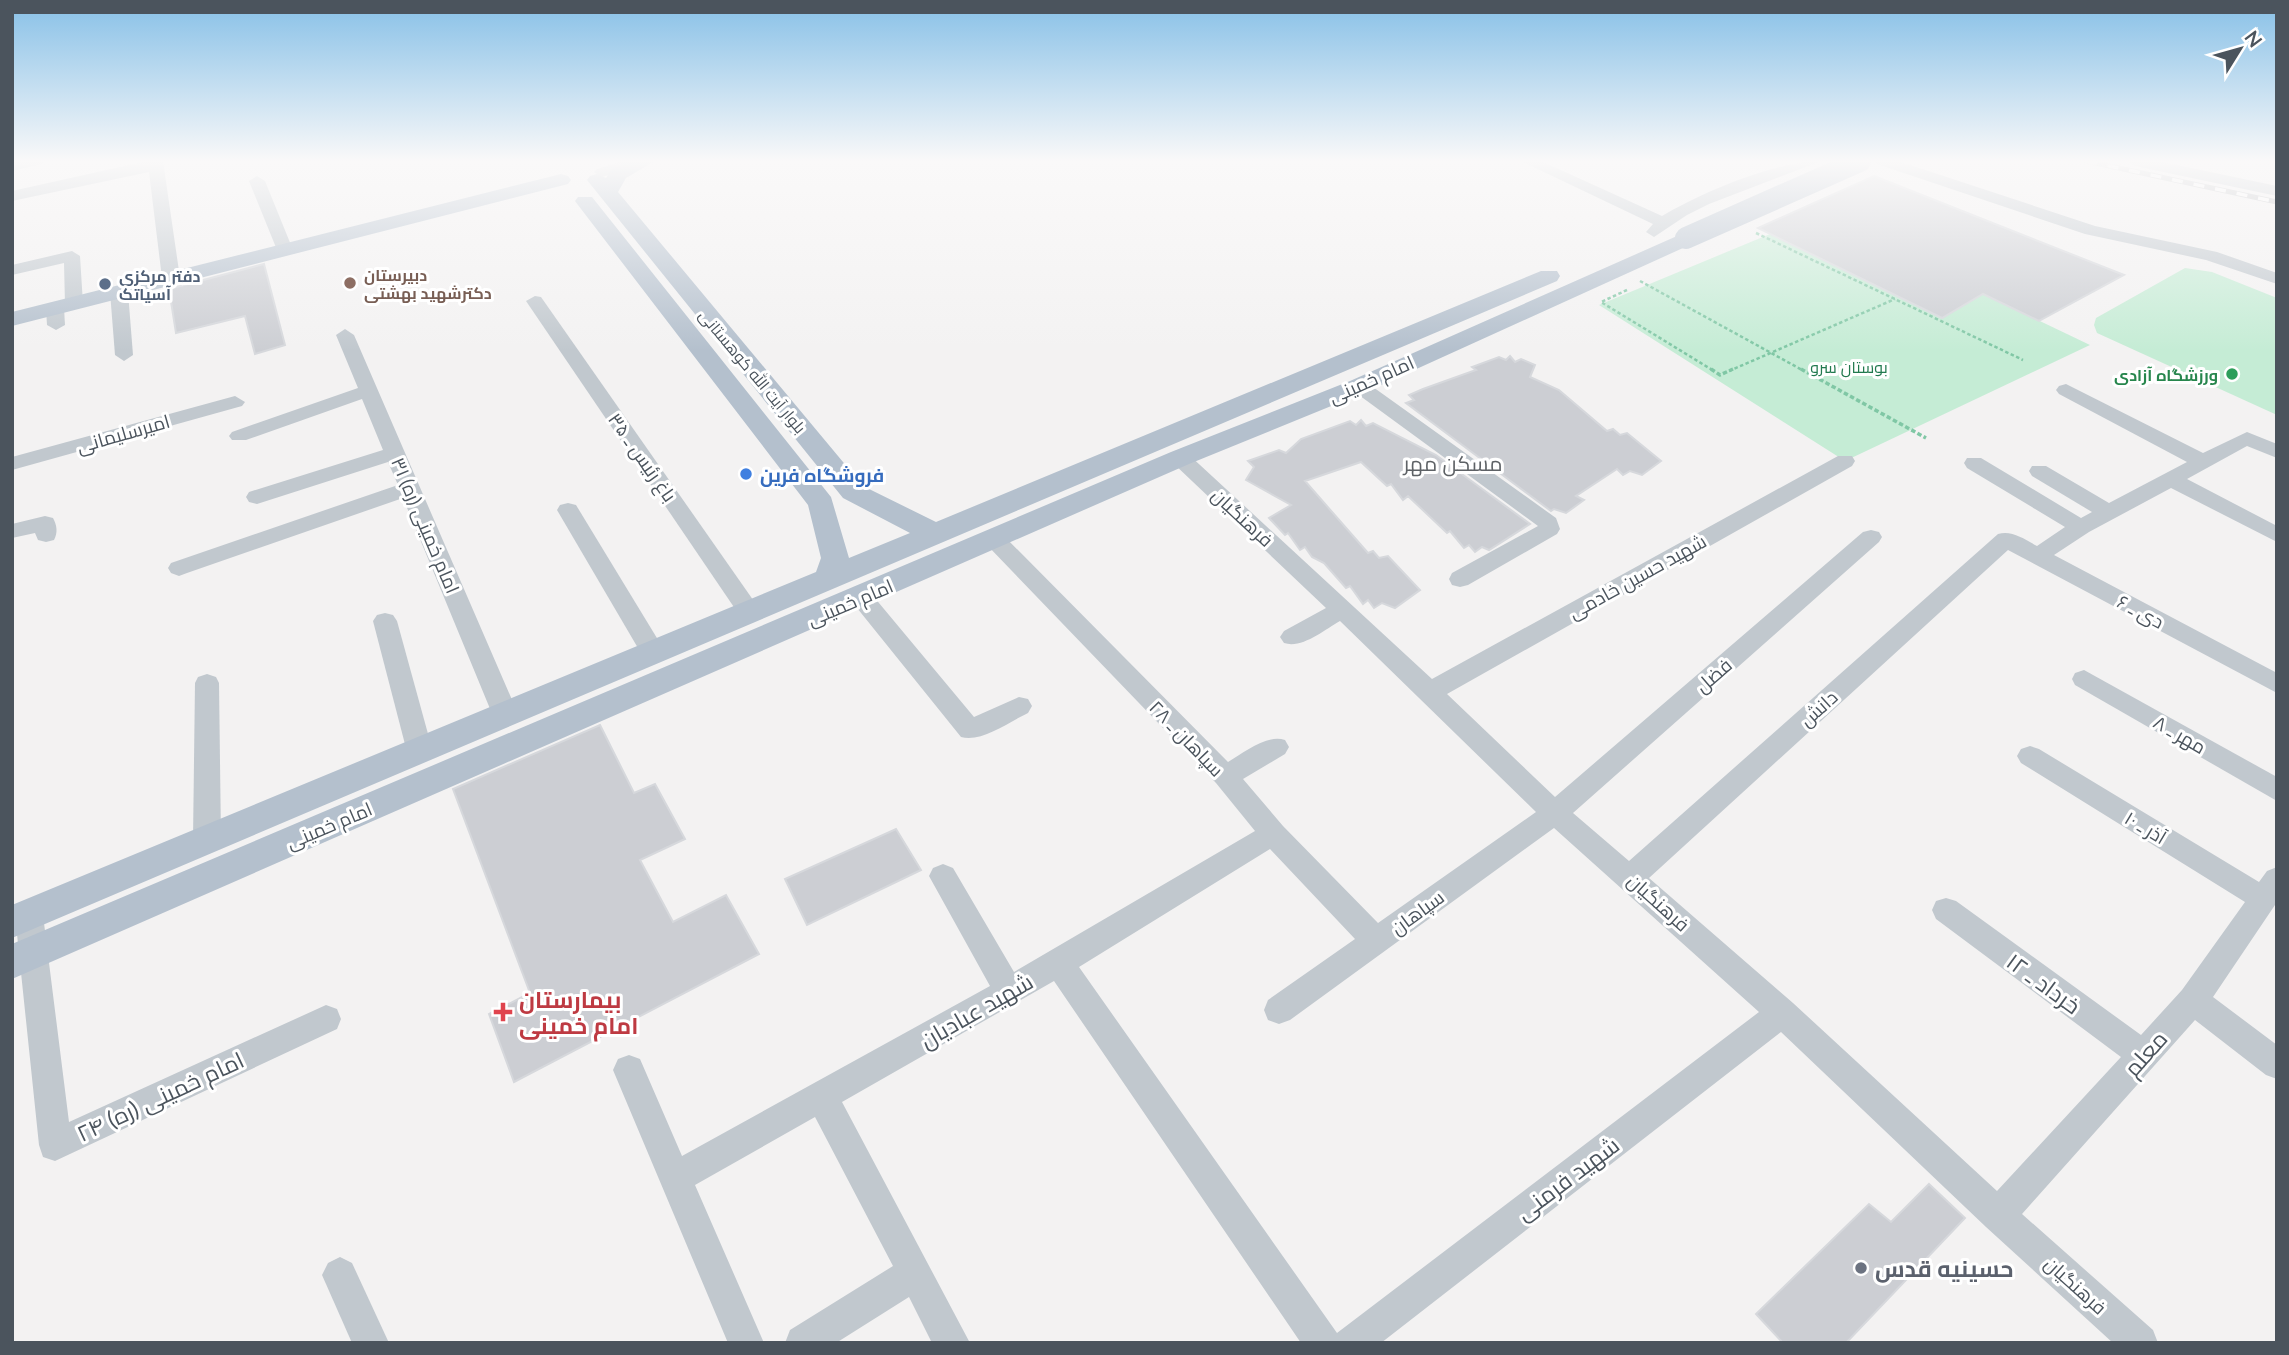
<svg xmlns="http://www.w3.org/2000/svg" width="2289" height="1355" font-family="Lato,Cairo,sans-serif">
	<rect width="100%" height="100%" fill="#f3f2f2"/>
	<!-- green -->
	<g fill="#c5ecd5">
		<polygon points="1770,234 1941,317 1983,294 2090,345 1845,461 1599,305"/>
		<polygon points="2185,268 2212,272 2277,298 2277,415 2097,333 2094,325 2096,318"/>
	</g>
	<!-- building -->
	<g fill="#ccced3" stroke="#d6d8dc" stroke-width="2">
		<polygon points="1874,176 2124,275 2039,321 1983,294 1942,318 1758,228"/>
		<polygon points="264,264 285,345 255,354 245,316 176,333 169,289"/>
		<polygon points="1510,356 1515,362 1521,359 1535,365 1530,377 1559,390 1607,431 1613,429 1620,435 1627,433 1661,461 1642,475 1630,471 1623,475 1617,469 1576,496 1584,500 1566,513 1554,509 1551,511 1406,403 1414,400 1409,395 1423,389 1476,370 1472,367 1499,357 1506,360"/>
		<polygon points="1361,420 1366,426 1373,423 1436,455 1530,524 1489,550 1482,547 1475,552 1469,545 1464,548 1450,531 1447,533 1408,496 1403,500 1391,484 1387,486 1361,462 1305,481 1368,553 1373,551 1379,558 1388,556 1420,590 1395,608 1382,603 1374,608 1368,600 1363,604 1350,586 1346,588 1324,563 1312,557 1305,547 1300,550 1288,533 1285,535 1269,518 1291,505 1246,480 1254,467 1248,461 1279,450 1286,453 1301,439 1350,421 1356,425"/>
		<polygon points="600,725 634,793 655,784 685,839 640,860 673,922 726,895 759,954 514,1082 489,1014 530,993 453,789"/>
		<polygon points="896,829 921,870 807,925 785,879"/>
		<polygon points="1929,1184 1965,1218 1846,1343 1783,1343 1756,1314 1869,1204 1891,1222"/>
	</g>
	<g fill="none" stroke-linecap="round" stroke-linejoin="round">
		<!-- path-far1 -->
		<g stroke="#80c7a5" stroke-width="2.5" stroke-dasharray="3.5 2.5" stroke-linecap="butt">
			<polyline points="1756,233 2023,360"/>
			<polyline points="1640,281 1804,371"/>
			<polyline points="1627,290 1601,302 1714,371"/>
			<polyline points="1729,371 1895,299"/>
		</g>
		<!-- path -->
		<g stroke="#80c7a5" stroke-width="3.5" stroke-dasharray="4.5 2.5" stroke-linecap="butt">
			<polyline points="1711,369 1720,375 1733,369"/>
			<polyline points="1801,369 1926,438"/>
		</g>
		<!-- minor -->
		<g fill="#c1c8ce" fill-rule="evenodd">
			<polygon points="12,161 44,161 42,164 12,171"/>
			<polygon points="147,161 163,161 180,278 177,282 165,282 162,278 149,172 12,201 12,191"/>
			<polygon points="623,161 648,161 646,164 602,177 594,172 597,169"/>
			<path d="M1521,161H1541L1662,216C1702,192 1776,161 1821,161L1709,204L1687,215L1654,237L1646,232L1653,224Z"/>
			<polygon points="1875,161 1898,161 2095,226 2217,252 2277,273 2277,284 2206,260 2085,234 1877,164"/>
			<polygon points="2128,161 2158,161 2277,186 2277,196 2135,166"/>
			<polygon points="257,176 265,181 293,250 291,254 279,254 277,250 249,181"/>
			<polygon points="72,251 80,256 83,304 80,308 74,309 65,304 64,263 12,275 12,265"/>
			<polygon points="119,287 128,292 133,355 124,361 115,355 110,292"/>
			<polygon points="535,296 541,297 758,607 762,613 758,619 750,621 742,619 526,301"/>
			<polygon points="55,303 64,308 65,325 56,330 47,325 46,308"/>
			<polygon points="345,329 354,335 519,716 515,723 506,726 497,723 493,716 403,498 187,573 179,576 171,573 168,568 171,563 398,485 388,462 257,504 249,502 246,497 249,492 383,450 362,399 246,440 232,440 229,436 232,432 358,388 336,335"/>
			<polygon points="1359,380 1366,382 1556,518 1560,529 1557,534 1468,585 1460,587 1452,585 1449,579 1452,573 1538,526 1352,390 1349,386 1352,382"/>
			<path d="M2066,384L2203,453L2247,432L2277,444V458L2247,446L2187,479L2277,526V542L2171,488L2089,532L2054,555L2277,673V693L2008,550L1649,878L1793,1003L1997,1191L2121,1057L1936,919L1932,910L1936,901L1946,898L1956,901L2141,1035L2182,990L2245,902L2021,763L2017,756L2021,749L2030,746L2039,749L2259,882L2267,871L2277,867V902L2213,997L2277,1045V1079L2266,1075L2195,1020L2022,1214L2153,1330L2158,1343H2113L1986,1227L1781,1032L1381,1343H1301L1054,981L842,1102L970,1343H932L909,1297L836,1343H785L790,1330L893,1266L815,1117L695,1185L764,1343H728L613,1070L618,1059L629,1055L640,1059L682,1156L990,986L929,876L933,868L943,864L953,868L1014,972L1255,831L1216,783L986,544L983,539L986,534L994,532L1002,534L1228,762C1244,753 1266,734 1285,740L1289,747L1285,754L1243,779L1283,826L1378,923L1536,812L1340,621C1324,630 1302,649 1284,643L1280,637L1284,631L1326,608L1173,463L1170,458L1173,453H1187L1432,679L1838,456H1852L1855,461L1852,466L1447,694L1555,797L1863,532L1871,530L1879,532L1882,537L1879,542L1573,813L1629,861L1998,534C2012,530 2024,539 2037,546L2065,527L1967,468L1964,463L1967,458H1981L2081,518L2092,512L2032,476L2029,471L2032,466H2046L2109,503L2187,462L2059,394L2056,390L2059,386ZM1554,828L1759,1012L1337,1333L1079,967L1270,849L1355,939L1268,1000L1264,1010L1268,1020L1279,1024L1290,1020Z"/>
			<polygon points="235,396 245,402 242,406 12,470 12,457"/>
			<polygon points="568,503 576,505 663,648 666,654 663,660 654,663 645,660 557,510 560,505"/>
			<path d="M45,516L53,518C57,525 58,533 54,540L46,542L38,540L35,533L12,538V524Z"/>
			<path d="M861,589L869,591L974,717L1019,697L1028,699L1032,706L1028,713C1009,722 981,743 961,737L853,603L849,597L853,591Z"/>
			<polygon points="385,613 393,615 397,621 433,752 429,759 420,762 411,759 407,752 373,621 377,615"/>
			<polygon points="2084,670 2277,777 2277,801 2075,685 2072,679 2075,673"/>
			<polygon points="207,674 216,677 219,683 221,840 217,848 207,851 197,848 193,840 195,683 198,677"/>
			<polygon points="29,902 39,906 43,915 69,1122 326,1005 337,1009 341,1019 337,1029 55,1161 43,1157 39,1145 15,915 19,906"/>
			<polygon points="340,1257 352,1263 389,1343 352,1343 322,1275 328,1263"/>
		</g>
		<!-- major -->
		<g fill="#b4c0cd" fill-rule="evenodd">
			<polygon points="629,161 655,161 626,178 618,192 863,486 936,522 1541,271 1557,271 1560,276 1557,281 12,938 12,905 816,572 821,558 808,505 578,205 575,201 578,197 592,197 831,497 849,558 910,533 843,498 587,180 590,176 597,174 606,178 611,170"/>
			<polygon points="561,174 568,176 571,180 568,184 12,326 12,312"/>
			<polygon points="1686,232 1694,233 1697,238 1694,243 1368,391 1189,464 12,979 12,944 1171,452 1350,381"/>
		</g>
		<defs>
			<polyline id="rail" points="2086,161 2277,202"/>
		</defs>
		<!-- rail casing -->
		<use href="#rail" stroke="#b4b7bb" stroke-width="5"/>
		<!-- rail -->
		<use href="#rail" stroke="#fff" stroke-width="3.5" stroke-dasharray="11" stroke-linecap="butt"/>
		<!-- major-bridge -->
		<polyline stroke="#b4c0cd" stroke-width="22" points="1686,238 1860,161"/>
	</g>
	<!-- sky -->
	<linearGradient id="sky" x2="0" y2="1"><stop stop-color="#87c0e7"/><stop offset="0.46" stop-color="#faf9f9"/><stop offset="1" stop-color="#faf9f9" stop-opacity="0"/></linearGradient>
	<rect width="2289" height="351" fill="url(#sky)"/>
	<!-- markers -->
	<circle fill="#8d6e63" stroke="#fff" stroke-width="2.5" cx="350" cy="283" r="7"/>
	<circle fill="#5c6f8a" stroke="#fff" stroke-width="2.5" cx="105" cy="284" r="7"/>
	<circle fill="#2e9e5b" stroke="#fff" stroke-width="2.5" cx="2232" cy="374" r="7"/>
	<circle fill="#3f7fe0" stroke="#fff" stroke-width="2.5" cx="746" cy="474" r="7"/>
	<path fill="#e0444e" stroke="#fff" stroke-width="2.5" d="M499.5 1001.5h7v7h7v7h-7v7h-7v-7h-7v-7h7z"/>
	<circle fill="#6b7280" stroke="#fff" stroke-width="2.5" cx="1861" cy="1268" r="7"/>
	<g text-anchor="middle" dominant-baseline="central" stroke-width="6" stroke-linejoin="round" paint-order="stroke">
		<!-- far-education labels -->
		<g font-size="16" font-weight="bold" fill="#785e54" stroke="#fff" text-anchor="start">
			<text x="364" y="274">دبیرستان<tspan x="364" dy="18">دکترشهید بهشتی</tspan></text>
		</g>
		<!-- far-service labels -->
		<g font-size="16" font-weight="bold" fill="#4e5e75" stroke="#fff" text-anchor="start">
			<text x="119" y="275">دفتر مرکزی<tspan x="119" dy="18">آسیاتک</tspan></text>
		</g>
		<!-- far-park labels -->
		<g font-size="16" fill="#21794e" stroke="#fff">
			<text x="1849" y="366">بوستان سرو</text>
		</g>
		<!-- far-street labels -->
		<g font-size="16" fill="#4b545d" stroke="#fff">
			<text transform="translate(753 371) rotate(50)">بلوار آیت الله کوهستانی</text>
		</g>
		<!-- far-leisure labels -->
		<g font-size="16" font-weight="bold" fill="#27864d" stroke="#fff" text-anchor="end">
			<text x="2218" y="374">ورزشگاه آزادی</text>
		</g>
		<!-- street labels -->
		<g font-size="19" fill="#4b545d" stroke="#fff">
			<text transform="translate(1371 379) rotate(-24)">امام خمینی</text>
			<text transform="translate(123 433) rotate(-16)">امیرسلیمانی</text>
			<text transform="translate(643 457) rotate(55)">باغ رئیس ـ ۳۵</text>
			<text transform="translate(1243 517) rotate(43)">فرهنگیان</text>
			<text transform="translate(426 525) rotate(67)">امام خمینی (ره) ۳۱</text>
			<text transform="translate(1637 576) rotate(-29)">شهید حسین خادمی</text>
			<text transform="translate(850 602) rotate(-23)">امام خمینی</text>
			<text transform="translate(2141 611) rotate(28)">دی ـ ۶</text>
			<text transform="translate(1713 675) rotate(-41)">فضل</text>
			<text transform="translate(1818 708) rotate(-42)">دانش</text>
			<text transform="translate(2180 734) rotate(30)">مهر ـ ۸</text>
			<text transform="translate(1187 738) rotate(46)">سپاهان ـ ۲۸</text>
			<text transform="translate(329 825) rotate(-23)">امام خمینی</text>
			<text transform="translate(2146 827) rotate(31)">آذر ـ ۱۰</text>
			<text transform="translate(1659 902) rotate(42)">فرهنگیان</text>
			<text transform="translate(1417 912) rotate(-36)">سپاهان</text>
			<text transform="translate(2076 1285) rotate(42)">فرهنگیان</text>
		</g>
		<!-- shop labels -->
		<g font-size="19" font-weight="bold" fill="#366cbe" stroke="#fff" text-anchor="start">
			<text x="760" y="474">فروشگاه فرین</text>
		</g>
		<!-- neighbourhood labels -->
		<g font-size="21" fill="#5e6266" stroke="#fff">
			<text x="1453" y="462">مسکن مهر</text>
		</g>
		<!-- near-street labels -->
		<g font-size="23" fill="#4b545d" stroke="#fff">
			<text transform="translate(2044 983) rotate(36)">خرداد ـ ۱۲</text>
			<text transform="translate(976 1010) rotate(-30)">شهید عبادیان</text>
			<text transform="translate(2145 1053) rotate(-48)">معلم</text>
			<text transform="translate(160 1096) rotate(-25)">امام خمینی (ره) ۲۴</text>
			<text transform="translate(1567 1178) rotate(-37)">شهید فرمنی</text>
		</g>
		<!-- near-health labels -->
		<g font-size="23" font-weight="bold" fill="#be3a42" stroke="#fff" text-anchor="start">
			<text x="519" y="999">بیمارستان<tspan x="519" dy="26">امام خمینی</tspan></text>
		</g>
		<!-- near-worship labels -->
		<g font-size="23" font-weight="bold" fill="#5b616d" stroke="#fff" text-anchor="start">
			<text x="1875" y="1268">حسینیه قدس</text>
		</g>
	</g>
	<!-- border -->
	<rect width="2289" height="1355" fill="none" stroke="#4b545d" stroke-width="28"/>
	<!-- north arrow -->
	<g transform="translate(2240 49) rotate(53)" stroke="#ffffff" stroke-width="5" paint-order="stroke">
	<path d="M0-5L12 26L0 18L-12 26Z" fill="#4b545d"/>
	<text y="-10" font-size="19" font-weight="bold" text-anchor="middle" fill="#4b545d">N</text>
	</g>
</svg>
